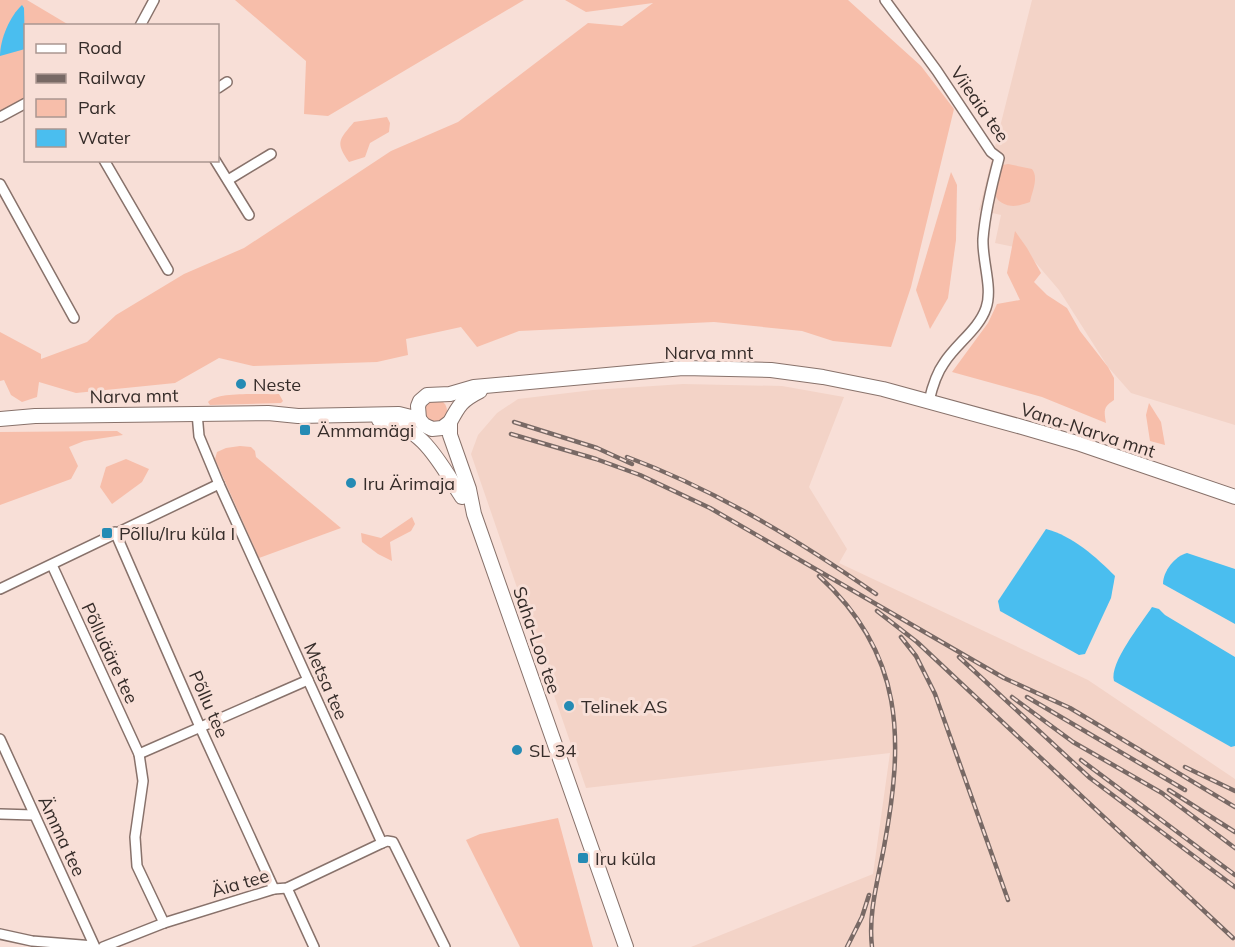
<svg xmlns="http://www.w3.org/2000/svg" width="1235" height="947" font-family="Mulish,sans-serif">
	<rect width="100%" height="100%" fill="#f8dfd7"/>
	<!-- built -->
	<g fill="#f3d3c7">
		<polygon points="1032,0 1235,0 1235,425 1131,393 1108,367 1059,290 1024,249 995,243 1001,215 979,210"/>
		<polygon points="683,384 782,386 844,397 809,487 847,549 839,563 1088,680 1235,779 1235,947 691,947 873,874 890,753 586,788 471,454 478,435 497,413 518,399 593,390"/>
	</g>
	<!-- green -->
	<g fill="#f7beaa">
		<polygon points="0,0 27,0 69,25 26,26 25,99 0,112"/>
		<polygon points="235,0 524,0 328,116 304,114 306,61"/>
		<polygon points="565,0 848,0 921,66 954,109 911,287 891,347 833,341 802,331 714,322 519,331 477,347 461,327 406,339 408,355 377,362 253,366 219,358 175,383 76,393 39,382 37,397 22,402 11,395 4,380 0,381 0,332 41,354 41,359 87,342 116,315 184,274 244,248 391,151 458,122 588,23 622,26 653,3 586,12"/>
		<path d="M387,117L390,123L389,132L370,143L365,157L349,162C335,142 339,140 354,122Z"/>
		<path d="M1008,164L1032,169C1039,178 1032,191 1030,202C1018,206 1009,209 998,200L995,195L1001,168L1003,165Z"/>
		<polygon points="951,172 957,185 956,240 948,298 930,329 916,290"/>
		<path d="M1015,231L1027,248L1041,273L1034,282L1047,295L1067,308L1080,331L1108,367L1114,378V400C1103,407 1104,411 1106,423L1042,397L952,372L988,323L997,304L1020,300L1007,273Z"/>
		<path d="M279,394L283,401L281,403L210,405L208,402C218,391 263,395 279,394Z"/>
		<circle cx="435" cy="411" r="12"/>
		<polygon points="1149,403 1161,422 1165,445 1150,441 1146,415"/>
		<polygon points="117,431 123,435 84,441 69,447 78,466 71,479 0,505 0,432"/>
		<polygon points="240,446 251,447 255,451 256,457 341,528 259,558 215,459 217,452 226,448"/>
		<polygon points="126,459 149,469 142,482 112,504 100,487 106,467"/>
		<polygon points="412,517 415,524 411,531 390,542 392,561 378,554 362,542 361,533 381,538"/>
		<polygon points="558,818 593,947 520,947 466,840 480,834"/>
	</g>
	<!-- water -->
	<g fill="#4abeef">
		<path d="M22,5L24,8L25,49L0,56C0,39 10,16 22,5Z"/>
		<path d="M1046,529C1073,536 1096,557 1115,576L1111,598L1085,654L1079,655L1000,611L998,601Z"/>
		<path d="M1187,553L1235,569V624L1163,584C1163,571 1175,556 1187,553Z"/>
		<path d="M1152,607L1159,609L1165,615L1235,657V746L1231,747L1114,681C1109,663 1141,624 1152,607Z"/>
	</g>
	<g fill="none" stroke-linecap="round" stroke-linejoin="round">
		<defs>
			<g id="minor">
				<path d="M885,0L937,71L991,152L999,158C992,184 985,212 983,239C982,261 993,288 986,308C979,329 956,344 944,363C936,374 932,388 929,401"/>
				<polyline points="140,26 154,0"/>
				<polyline points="218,88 227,82"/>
				<polyline points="0,117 26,103"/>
				<polyline points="104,160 168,270"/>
				<polyline points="215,160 249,215"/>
				<polyline points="228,180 271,154"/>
				<polyline points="0,184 74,318"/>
				<polyline points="197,413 199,436 219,484 382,843 387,841 393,842 445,947"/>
				<polyline points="115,532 200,727 274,889"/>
				<polyline points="52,565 139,754 143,781 135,837 137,866 164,923"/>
				<polyline points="0,589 219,484"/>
				<polyline points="0,739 95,947"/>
				<polyline points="139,754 308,680"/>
				<polyline points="0,814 34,815"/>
				<polyline points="287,888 314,947"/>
				<polyline points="0,934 32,941 94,946"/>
				<polyline points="103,947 164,923 274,889 287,888 382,843"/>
			</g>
			<g id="secondary">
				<path d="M0,419L35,416L268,413L298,416L399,414L419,419L424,425L432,429L442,428L450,422C459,405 462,400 480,391"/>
				<polyline points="419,419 418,406 420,401 427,395 450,394 474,387 683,368 771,370 823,377 883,389 1022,427 1077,443 1235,497"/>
				<path d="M379,420C423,425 440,464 462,497"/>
				<polyline points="450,422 450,435 469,489 474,514 626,947"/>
			</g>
		</defs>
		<!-- minor casing -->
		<use href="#minor" stroke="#88726b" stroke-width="12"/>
		<!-- secondary casing -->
		<use href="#secondary" stroke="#88726b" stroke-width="16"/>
		<!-- minor -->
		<use href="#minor" stroke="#fff" stroke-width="9"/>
		<!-- secondary -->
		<use href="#secondary" stroke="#fff" stroke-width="14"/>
		<defs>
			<g id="rail">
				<polyline points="514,422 597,448 632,464"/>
				<polyline points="511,434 596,459 640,475 710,508 1004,678 1070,708 1235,807"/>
				<path d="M627,457C716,490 798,540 876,594"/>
				<path d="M819,576C905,654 904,740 884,847C878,880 868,913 872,947"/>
				<polyline points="877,611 917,642 1233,938"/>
				<polyline points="901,637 916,656 935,694 1008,900"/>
				<polyline points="959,657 1090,778 1235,887"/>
				<polyline points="1012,697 1073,742 1162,793 1235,848"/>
				<polyline points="1027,697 1185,790"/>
				<polyline points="1081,760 1235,875"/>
				<polyline points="1185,767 1235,791"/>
				<polyline points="1169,790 1235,832"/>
				<polyline points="847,947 862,917 869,895"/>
			</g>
		</defs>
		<!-- rail casing -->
		<use href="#rail" stroke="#786965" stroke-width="4.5"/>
		<!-- rail -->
		<use href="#rail" stroke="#f8dfd7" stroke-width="2" stroke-dasharray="7" stroke-linecap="butt"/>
	</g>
	<!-- markers -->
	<g fill="#258bb4" stroke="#f8dfd7" stroke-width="2">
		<circle cx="241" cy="384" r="6"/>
		<rect x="299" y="424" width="12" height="12" rx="3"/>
		<circle cx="351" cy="483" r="6"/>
		<rect x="101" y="527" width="12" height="12" rx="3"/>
		<circle cx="569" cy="706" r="6"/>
		<circle cx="517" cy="750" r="6"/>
		<rect x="577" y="852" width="12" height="12" rx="3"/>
	</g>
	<g text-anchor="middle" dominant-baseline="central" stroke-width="6" stroke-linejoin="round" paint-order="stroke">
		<!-- street labels -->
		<g font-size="18" fill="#352c29" stroke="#f8dfd7">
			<text transform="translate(980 104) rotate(55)">Viieaia tee</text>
			<text x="709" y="352">Narva mnt</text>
			<text transform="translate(134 396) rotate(-1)">Narva mnt</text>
			<text transform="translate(1088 430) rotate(18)">Vana-Narva mnt</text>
			<text transform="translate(537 640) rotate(71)">Saha-Loo tee</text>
			<text transform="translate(110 653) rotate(65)">Põlluääre tee</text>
			<text transform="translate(326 681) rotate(66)">Metsa tee</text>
			<text transform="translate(209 704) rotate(66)">Põllu tee</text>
			<text transform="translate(62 836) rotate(65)">Ämma tee</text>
			<text transform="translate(240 883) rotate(-16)">Äia tee</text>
		</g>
		<!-- poi labels -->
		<g font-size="18" fill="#352c29" stroke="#f8dfd7" text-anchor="start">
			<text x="253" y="384">Neste</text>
			<text x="317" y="430">Ämmamägi</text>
			<text x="363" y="483">Iru Ärimaja</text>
			<text x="119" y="533">Põllu/Iru küla I</text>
			<text x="581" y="706">Telinek AS</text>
			<text x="529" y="750">SL 34</text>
			<text x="595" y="858">Iru küla</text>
		</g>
	</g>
	<!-- legend -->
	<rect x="24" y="24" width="195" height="138" fill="#f8dfd7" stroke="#aa9791" stroke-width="1.5"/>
	<rect x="36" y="44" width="30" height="9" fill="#ffffff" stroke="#aa9791" stroke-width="1.5"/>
	<text x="78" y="54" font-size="18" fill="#352c29">Road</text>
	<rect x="36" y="74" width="30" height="9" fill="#786965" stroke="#aa9791" stroke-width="1.5"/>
	<text x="78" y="84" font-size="18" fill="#352c29">Railway</text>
	<rect x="36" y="99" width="30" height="18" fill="#f7beaa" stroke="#aa9791" stroke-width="1.5"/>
	<text x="78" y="114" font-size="18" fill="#352c29">Park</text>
	<rect x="36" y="129" width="30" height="18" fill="#4abeef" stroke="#aa9791" stroke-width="1.5"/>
	<text x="78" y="144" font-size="18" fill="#352c29">Water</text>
</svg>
